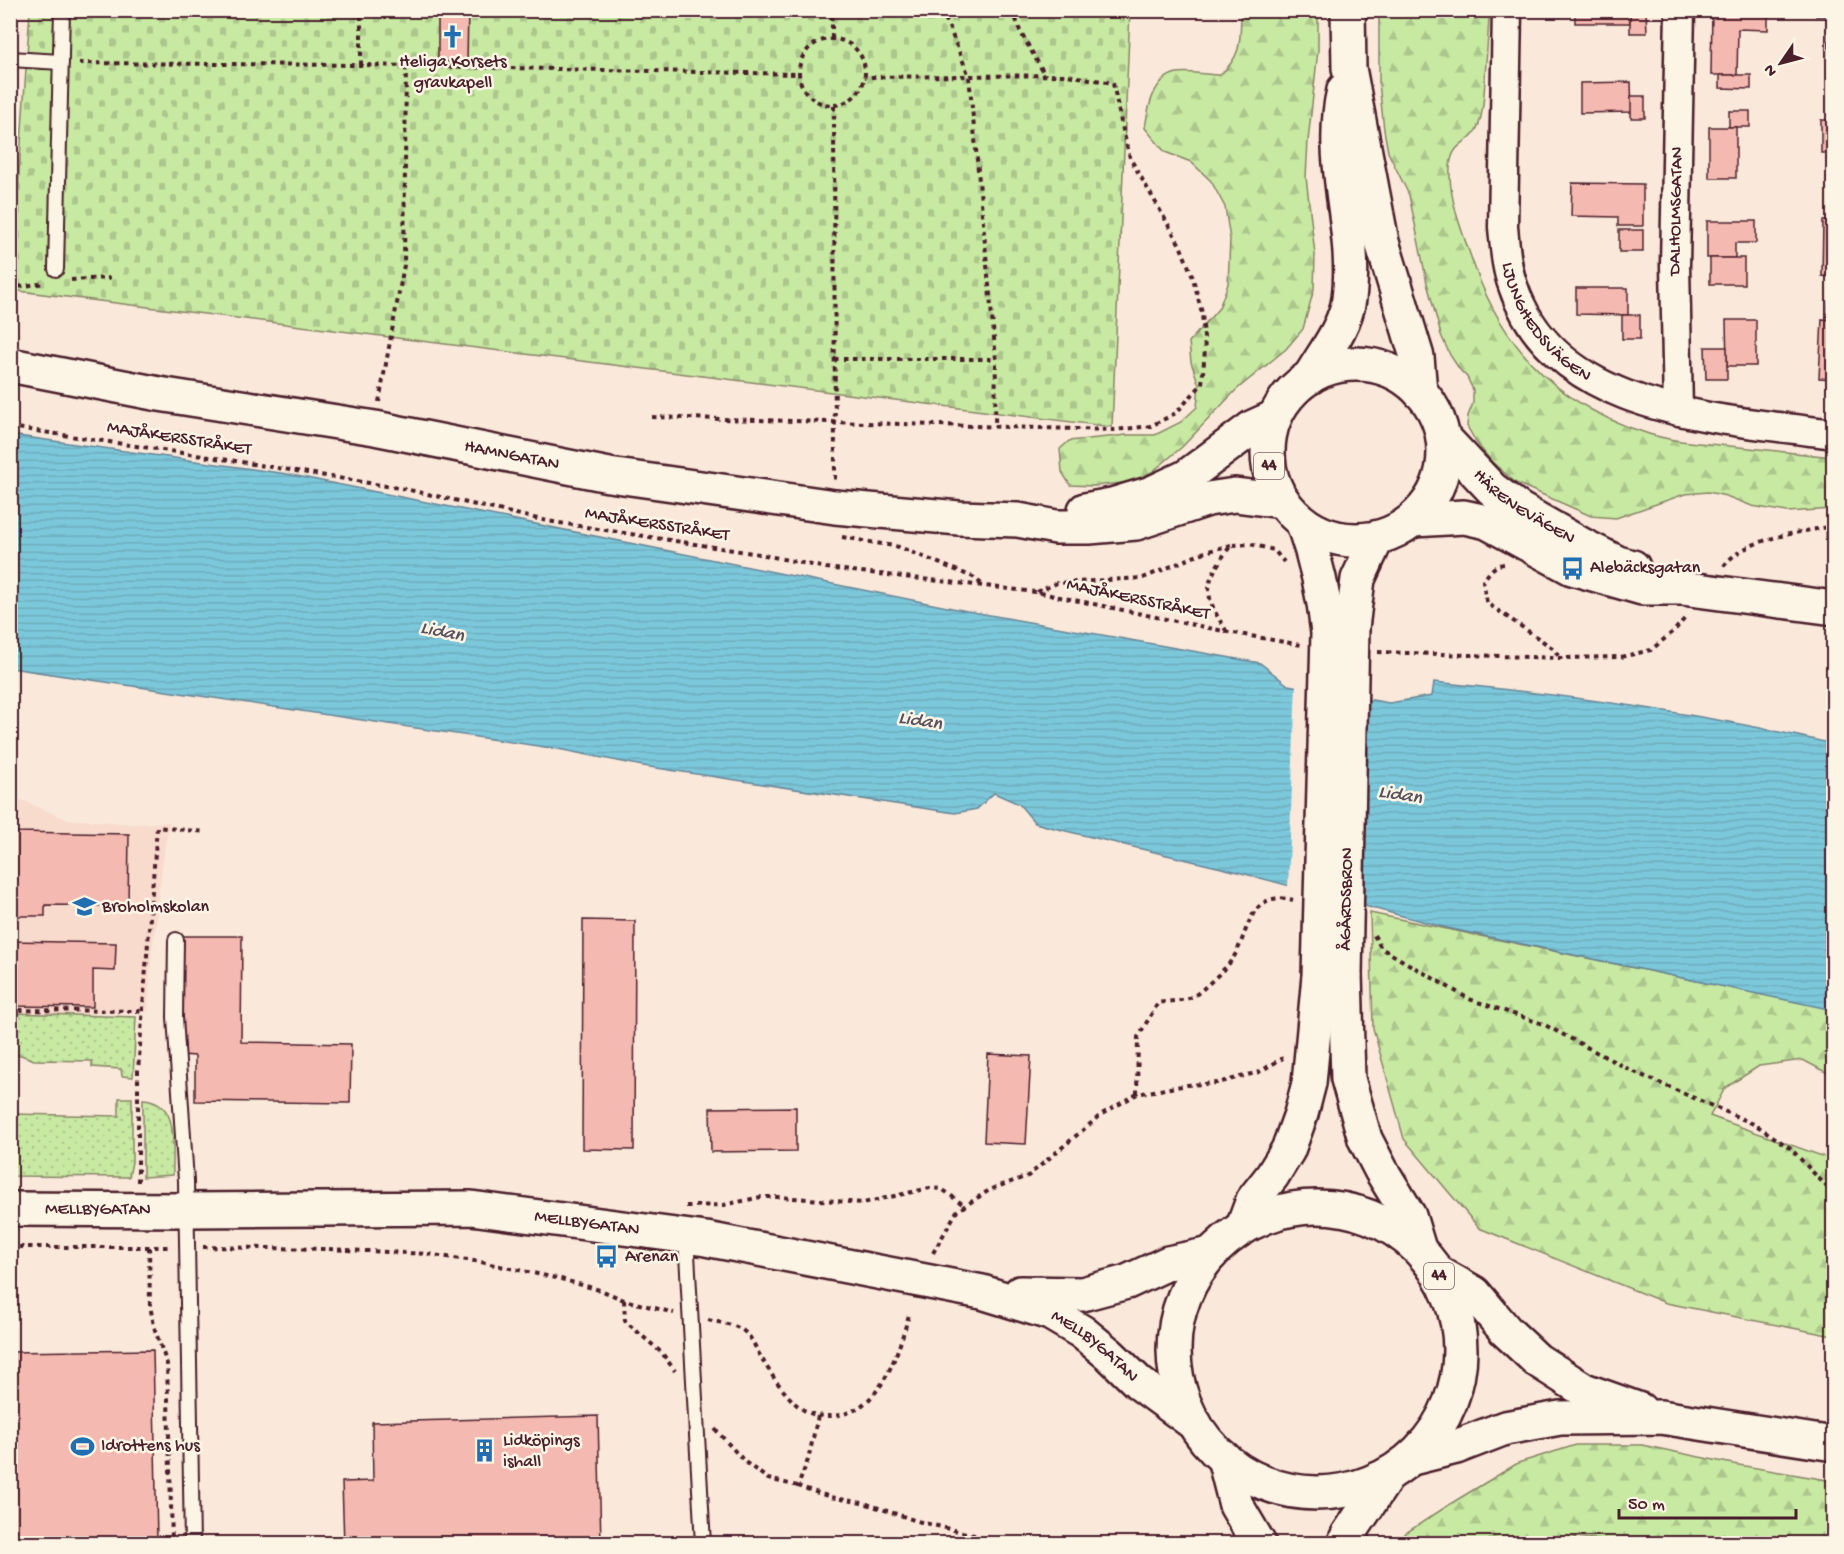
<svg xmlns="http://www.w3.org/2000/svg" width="1844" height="1554" font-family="'Gochi Hand',sans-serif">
	<defs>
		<pattern id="grass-dots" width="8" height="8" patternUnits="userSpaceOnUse" patternTransform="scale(1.5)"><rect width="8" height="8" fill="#c7e9a2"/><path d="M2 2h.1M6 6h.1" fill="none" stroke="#acc78c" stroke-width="1.8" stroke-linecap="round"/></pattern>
		<pattern id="forest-firs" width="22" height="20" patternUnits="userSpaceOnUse" patternTransform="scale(1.5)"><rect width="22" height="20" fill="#c7e9a2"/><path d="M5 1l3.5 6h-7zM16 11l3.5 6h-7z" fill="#acc78c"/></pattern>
		<pattern id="cemetery-stones" width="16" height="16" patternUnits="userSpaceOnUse" patternTransform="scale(1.5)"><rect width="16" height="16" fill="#c7e9a2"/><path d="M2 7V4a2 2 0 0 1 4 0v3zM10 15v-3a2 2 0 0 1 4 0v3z" fill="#acc78c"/></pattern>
		<pattern id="water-rules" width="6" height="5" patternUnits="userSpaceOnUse" patternTransform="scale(1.5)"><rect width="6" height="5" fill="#7cc8db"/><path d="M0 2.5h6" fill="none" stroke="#6dabbc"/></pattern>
	</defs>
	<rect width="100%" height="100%" fill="#fae9da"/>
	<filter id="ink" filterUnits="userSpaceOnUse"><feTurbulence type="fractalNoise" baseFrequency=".0167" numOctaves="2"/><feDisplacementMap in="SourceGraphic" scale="12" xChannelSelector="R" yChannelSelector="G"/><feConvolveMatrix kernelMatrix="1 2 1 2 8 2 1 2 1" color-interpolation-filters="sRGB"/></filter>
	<g filter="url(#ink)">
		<!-- built -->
		<polygon fill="#f8dbcd" points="10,795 66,819 134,824 170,822 165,846 158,899 158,915 152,949 148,1012 57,1014 11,1013"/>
		<!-- grass -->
		<g fill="url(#grass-dots)" stroke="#888466" stroke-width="1.5">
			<polygon points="11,1013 136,1017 133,1077 122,1076 121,1069 92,1067 92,1061 34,1060 21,1055 11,1055"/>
			<polygon points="119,1098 132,1098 132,1162 129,1177 11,1176 11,1114 119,1116"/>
			<path d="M143,1099C181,1101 172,1148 173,1175L143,1177Z"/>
		</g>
		<!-- forest -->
		<g fill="url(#forest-firs)" stroke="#888466" stroke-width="1.5">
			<path d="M1241,11H1318V50L1308,141L1306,177L1315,254L1314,289L1303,329L1286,349L1236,390L1182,447L1152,472L1131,482L1094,486L1070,485L1062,472L1060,449L1069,441L1127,435H1155L1181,422L1197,407L1199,385L1191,362L1189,342L1219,308L1228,284L1230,239L1225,207L1211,181L1191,162L1165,152L1145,128C1148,108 1153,78 1177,73C1190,71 1207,75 1220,75C1243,55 1240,39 1241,11Z"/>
			<path d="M1379,11H1489C1489,33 1486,56 1485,79C1484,92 1484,110 1479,124C1470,148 1448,138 1450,176C1451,207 1465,239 1475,268C1505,351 1563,408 1649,434C1671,441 1697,443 1720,445C1758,449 1796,453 1833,457V509L1787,512L1752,506L1726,496L1708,492L1685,494L1616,518L1591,516L1516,483L1492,462L1476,442L1467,426L1468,416L1473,403V390L1467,377L1460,370L1450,355L1441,335L1427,283L1409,195L1388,152L1384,130L1379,83Z"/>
			<polygon points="1370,913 1827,1008 1833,1013 1833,1076 1803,1060 1759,1066 1725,1088 1710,1116 1833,1160 1833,1336 1666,1303 1479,1228 1404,1139 1373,1028"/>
			<polygon points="1576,1445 1642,1445 1733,1464 1833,1481 1833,1543 1626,1544 1577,1537 1560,1544 1395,1543 1398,1538 1455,1501 1518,1463"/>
		</g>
		<!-- cemetery -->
		<polygon fill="url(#cemetery-stones)" stroke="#888466" stroke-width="1.5" points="30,11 1130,11 1112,427 11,290"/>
		<!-- water -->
		<path fill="url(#water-rules)" stroke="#688495" stroke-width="1.5" d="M11,435L287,474L967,611L1260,663L1288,685L1389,703L1432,696L1434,682C1567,695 1703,713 1833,744V1010L1447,928L1234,871L1066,831L1035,823L1019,804L994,793L977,809L955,813L643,766L558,749L11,668Z"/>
		<!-- pier -->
		<polygon fill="#fae9da" points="1296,683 1368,696 1360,908 1288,889"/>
		<!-- building -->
		<g fill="#f4b9b0" stroke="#4a1f2b" stroke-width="1.5">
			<polygon points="438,10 468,10 467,62 438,61"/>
			<rect x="1575" y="10" width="55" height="13"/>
			<polygon points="1630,10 1646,10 1647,33 1630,33"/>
			<polygon points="1712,10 1768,10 1768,30 1738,29 1737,75 1711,75"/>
			<rect x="1816" y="10" width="18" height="6"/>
			<polygon points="1828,16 1834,16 1834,56 1829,56"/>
			<polygon points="1720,75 1751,75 1751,89 1720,88"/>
			<polygon points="1631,82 1632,112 1580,113 1580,83"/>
			<rect x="1631" y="96" width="14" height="22"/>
			<rect x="1830" y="100" width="4" height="20"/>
			<rect x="1729" y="111" width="21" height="16"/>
			<rect x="1821" y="120" width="13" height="33"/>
			<rect x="1709" y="127" width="27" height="51"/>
			<polygon points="1572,183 1643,184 1643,226 1618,226 1618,217 1571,216"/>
			<polygon points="1707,221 1756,221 1756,243 1735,243 1735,258 1707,258"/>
			<polygon points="1823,221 1834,221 1834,277 1822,276"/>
			<rect x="1619" y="230" width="24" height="22"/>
			<rect x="1710" y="258" width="34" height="26"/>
			<polygon points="1576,288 1628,288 1628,315 1576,314"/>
			<polygon points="1829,302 1834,303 1834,320 1828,319"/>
			<rect x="1622" y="315" width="18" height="24"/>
			<polygon points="1822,319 1834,320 1834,379 1819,378"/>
			<polygon points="1726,320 1756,320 1756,366 1727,366"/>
			<polygon points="1705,347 1727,347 1727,379 1706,379"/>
			<polygon points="10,807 15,807 15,832 129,834 128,906 45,905 45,916 10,916"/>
			<polygon points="583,920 635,921 634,1150 582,1149"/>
			<polygon points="183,936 242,936 241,1042 351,1044 350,1103 195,1101 195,1056 182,1055"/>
			<polygon points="10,941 116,943 115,971 93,970 93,1007 10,1006"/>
			<polygon points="988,1054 1031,1056 1026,1144 984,1142"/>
			<polygon points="796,1107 796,1151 711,1152 710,1108"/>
			<polygon points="153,1350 157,1540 10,1543 10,1352"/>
			<polygon points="598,1416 601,1544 344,1544 342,1482 373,1481 372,1422"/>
		</g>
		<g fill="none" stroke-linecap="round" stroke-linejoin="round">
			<defs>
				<g id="lane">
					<polyline points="10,59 61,62"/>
					<polyline points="56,269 62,10"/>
					<polyline points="176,940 175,1017 186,1181 192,1544"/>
					<polyline points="686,1236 703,1544"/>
				</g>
				<g id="street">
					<path id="s1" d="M1507,10L1503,227C1505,247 1506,267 1513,286C1556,415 1721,418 1834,434"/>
					<path id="s2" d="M1678,411L1675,265L1680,10"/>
				</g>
				<g id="secondary">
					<path id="s3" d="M10,365L159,394L375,428L609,475L835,507L959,518L1018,520L1056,527H1089L1136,523L1208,499L1235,495L1283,501"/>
					<path id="s4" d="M1443,437L1492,489L1519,509L1582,545L1618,563L1633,567"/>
					<polyline points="1085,510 1112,505 1152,493 1186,477 1253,427 1275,417"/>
					<polyline points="1413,520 1464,517 1487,522 1572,568 1642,588 1682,588 1834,608"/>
					<path id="s5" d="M10,1209L186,1210L471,1208L706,1239L982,1292L1050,1313L1082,1332L1110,1355L1139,1383L1195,1424"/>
					<polyline points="1020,1293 1082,1294 1127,1282 1168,1263 1211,1254"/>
					<polyline points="1224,1458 1236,1505 1259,1544"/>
					<polyline points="1344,1544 1348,1535 1388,1475"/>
				</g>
				<g id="primary">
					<polyline points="1348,10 1349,68 1382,242 1417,357 1420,392"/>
					<circle cx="1356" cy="452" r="88"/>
					<path d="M1310,377C1324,353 1345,327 1349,299C1358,229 1327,163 1344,90"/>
					<path d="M1303,523C1316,560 1324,593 1328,633"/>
					<polyline points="1352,628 1358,579 1377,538"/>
					<polyline points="1345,974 1348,1079 1365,1139 1381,1170 1409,1216 1419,1249"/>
					<circle cx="1317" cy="1350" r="143"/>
					<polyline points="1243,1227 1253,1200 1272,1176 1288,1150 1301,1114 1309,1083 1319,976"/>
					<polyline points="1437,1272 1474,1293 1506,1331 1537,1360 1584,1390 1640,1410"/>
					<polyline points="1412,1458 1456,1447 1505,1428 1560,1418 1661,1417 1834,1444"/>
				</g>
			</defs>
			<!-- lane casing -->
			<use href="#lane" stroke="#4a1f2b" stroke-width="18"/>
			<!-- street casing -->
			<use href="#street" stroke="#4a1f2b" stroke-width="33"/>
			<!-- secondary casing -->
			<use href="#secondary" stroke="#4a1f2b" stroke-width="38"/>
			<!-- primary casing -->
			<use href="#primary" stroke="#4a1f2b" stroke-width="38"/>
			<!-- path -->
			<g stroke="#4a1f2b" stroke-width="4" stroke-dasharray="4.5 4.5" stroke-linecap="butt">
				<polyline points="942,10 969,76 996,359 995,427"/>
				<polyline points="1013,10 1020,31 1045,75"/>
				<polyline points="832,38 832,10"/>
				<circle cx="832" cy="72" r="33"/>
				<polyline points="79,63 361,65 798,74"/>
				<polyline points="361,65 361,10"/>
				<polyline points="834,106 835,480"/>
				<polyline points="71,280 110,278"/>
				<polyline points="10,288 45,283"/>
				<polyline points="834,359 996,359"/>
				<polyline points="379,402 404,265 406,66"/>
				<polyline points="652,417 1114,430 1151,426 1176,413 1202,384 1205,350 1202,313 1192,275 1180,245 1130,158 1121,122 1113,83 1067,75 865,77"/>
				<polyline points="10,427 229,460 405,489 547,521 759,554 826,568 1036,592 1228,632 1301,645"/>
				<polyline points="842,537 899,547 973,577 984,586"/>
				<path d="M1504,564C1493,565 1489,573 1483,581L1487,603L1554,649L1559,657"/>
				<path d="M1724,566C1743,538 1802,532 1834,526"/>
				<polyline points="1037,592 1057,583 1143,578 1205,552 1231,545"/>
				<path d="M1227,632C1201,592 1204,583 1231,545L1250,544L1274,550L1284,562"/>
				<polyline points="1378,652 1560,658 1621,657 1651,650 1674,631 1686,617"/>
				<polyline points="1374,935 1381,948 1469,999 1543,1024 1632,1071 1756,1125 1790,1148 1828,1188 1834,1184"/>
				<polyline points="10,1010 142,1011"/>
				<path d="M1137,1094L1138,1037L1158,1003C1168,1001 1185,1001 1194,996C1202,991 1226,968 1231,961C1250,936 1246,889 1293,900"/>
				<polyline points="138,1182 138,1071 157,827 206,832"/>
				<polyline points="1828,1188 1834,1196"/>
				<polyline points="686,1206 724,1205 761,1197 780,1197 863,1203 930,1188 942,1189 965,1206"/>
				<polyline points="10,1247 169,1247"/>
				<polyline points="149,1247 150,1306 155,1330 167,1364 172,1540"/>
				<polyline points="203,1247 327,1249 427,1254 481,1262 561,1279 603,1291 624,1300 674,1313"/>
				<polyline points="933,1253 957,1211 991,1189 1028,1176 1102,1114 1137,1094 1187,1085 1218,1083 1259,1072 1283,1058"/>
				<polyline points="624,1300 625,1321 662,1353 675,1371"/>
				<path d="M708,1320C721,1323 736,1324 746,1333C753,1339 756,1350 761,1357C769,1371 778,1385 790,1398C800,1410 813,1417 830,1416C881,1414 897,1355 909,1315"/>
				<polyline points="818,1416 808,1460 798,1486 830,1497 867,1504 917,1521 974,1535 986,1544"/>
				<polyline points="715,1429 745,1462 768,1479 798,1486"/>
			</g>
			<!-- lane -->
			<use href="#lane" stroke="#fcf5e5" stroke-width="14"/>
			<!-- street -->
			<use href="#street" stroke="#fcf5e5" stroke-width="28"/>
			<!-- secondary -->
			<use href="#secondary" stroke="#fcf5e5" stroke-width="33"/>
			<!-- primary -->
			<use href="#primary" stroke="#fcf5e5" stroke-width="33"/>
			<defs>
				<g id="primary-bridge">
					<path id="s6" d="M1345,974L1352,628"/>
					<polyline points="1319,976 1328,633"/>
				</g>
			</defs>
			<!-- primary-bridge casing -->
			<use href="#primary-bridge" stroke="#4a1f2b" stroke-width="38" stroke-linecap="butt"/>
			<!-- primary-bridge -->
			<use href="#primary-bridge" stroke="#fcf5e5" stroke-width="33"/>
		</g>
	</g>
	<!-- icons -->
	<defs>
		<symbol id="church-bare" viewBox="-9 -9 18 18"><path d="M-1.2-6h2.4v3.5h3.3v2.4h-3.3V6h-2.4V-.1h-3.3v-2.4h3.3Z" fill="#1f6fb2" stroke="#fcf5e5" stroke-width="2.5" paint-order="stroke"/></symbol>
		<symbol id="bus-bare" viewBox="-9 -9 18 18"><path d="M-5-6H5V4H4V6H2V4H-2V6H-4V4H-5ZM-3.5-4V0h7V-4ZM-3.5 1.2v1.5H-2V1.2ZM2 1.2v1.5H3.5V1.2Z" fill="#1f6fb2" stroke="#fcf5e5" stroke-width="2.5" paint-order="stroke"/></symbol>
		<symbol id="school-bare" viewBox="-9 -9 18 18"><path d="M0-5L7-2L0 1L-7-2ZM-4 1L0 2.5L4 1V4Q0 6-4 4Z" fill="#1f6fb2" stroke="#fcf5e5" stroke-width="2.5" paint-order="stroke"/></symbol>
		<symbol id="stadium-bare" viewBox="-9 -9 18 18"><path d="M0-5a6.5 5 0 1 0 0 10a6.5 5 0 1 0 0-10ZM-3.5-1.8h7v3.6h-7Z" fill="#1f6fb2" stroke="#fcf5e5" stroke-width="2.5" paint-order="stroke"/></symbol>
		<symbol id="building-bare" viewBox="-9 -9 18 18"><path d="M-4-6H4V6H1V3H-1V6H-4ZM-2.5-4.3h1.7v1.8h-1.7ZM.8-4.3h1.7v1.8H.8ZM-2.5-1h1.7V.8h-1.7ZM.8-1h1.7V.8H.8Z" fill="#1f6fb2" stroke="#fcf5e5" stroke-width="2.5" paint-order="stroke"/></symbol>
	</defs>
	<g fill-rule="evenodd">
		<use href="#church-bare" x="436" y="20" width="33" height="33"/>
		<use href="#bus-bare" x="1556" y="552" width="33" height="33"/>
		<use href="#school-bare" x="68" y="890" width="33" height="33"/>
		<use href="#bus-bare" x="590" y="1240" width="33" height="33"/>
		<use href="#stadium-bare" x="66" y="1430" width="33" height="33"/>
		<use href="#building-bare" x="468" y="1434" width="33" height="33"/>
	</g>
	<g text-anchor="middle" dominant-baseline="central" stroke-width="5" stroke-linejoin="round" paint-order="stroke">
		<!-- shield labels -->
		<g fill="#fcf5e5" stroke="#7f5f63" stroke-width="1.5">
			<rect x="1254" y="453" width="30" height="26" rx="4.5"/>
			<rect x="1424" y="1263" width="30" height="26" rx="4.5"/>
		</g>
		<g font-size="16" font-weight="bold" fill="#4a1f2b">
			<text x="1269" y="466">44</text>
			<text x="1439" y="1276">44</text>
		</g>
		<!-- poi labels -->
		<g font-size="18" fill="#4a1f2b" stroke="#fcf5e5" text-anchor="start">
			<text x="453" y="62" text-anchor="middle">Heliga Korsets<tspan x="453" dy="21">gravkapell</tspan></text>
			<text x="1590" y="568">Alebäcksgatan</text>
			<text x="102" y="907">Broholmskolan</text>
			<text x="625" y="1257">Arenan</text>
			<text x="503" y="1441">Lidköpings<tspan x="503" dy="21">ishall</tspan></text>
			<text x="101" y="1446">Idrottens hus</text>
		</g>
		<!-- street labels -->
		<g font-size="18" fill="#4a1f2b" stroke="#fcf5e5">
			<text stroke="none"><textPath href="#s2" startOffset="200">DALHOLMSGATAN</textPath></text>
			<text stroke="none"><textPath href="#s1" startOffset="326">LJUNGHEDSVÄGEN</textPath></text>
			<text transform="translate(179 439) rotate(9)">MAJÅKERSSTRÅKET</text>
			<text stroke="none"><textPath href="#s3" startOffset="510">HAMNGATAN</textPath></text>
			<text stroke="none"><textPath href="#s4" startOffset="108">HÄRENEVÄGEN</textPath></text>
			<text transform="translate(657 525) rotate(9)">MAJÅKERSSTRÅKET</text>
			<text transform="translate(1138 600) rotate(12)">MAJÅKERSSTRÅKET</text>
			<text stroke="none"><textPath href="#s6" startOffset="75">ÅGÅRDSBRON</textPath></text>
			<text stroke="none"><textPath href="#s5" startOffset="88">MELLBYGATAN</textPath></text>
			<text stroke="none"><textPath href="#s5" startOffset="578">MELLBYGATAN</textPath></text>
			<text stroke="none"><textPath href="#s5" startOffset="1106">MELLBYGATAN</textPath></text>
		</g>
		<!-- water labels -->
		<g font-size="20" font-style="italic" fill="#595260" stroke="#fcf5e5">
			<text transform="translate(442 633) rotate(12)">Lidan</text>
			<text transform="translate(920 722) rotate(9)">Lidan</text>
			<text transform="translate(1400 796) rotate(9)">Lidan</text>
		</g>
	</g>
	<!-- margin -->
	<rect width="1844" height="1554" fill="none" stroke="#fcf5e5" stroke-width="36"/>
	<rect x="18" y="18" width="1808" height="1518" fill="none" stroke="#4a1f2b" stroke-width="2" filter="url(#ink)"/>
	<!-- north arrow -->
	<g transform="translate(1781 63) rotate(235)" stroke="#fcf5e5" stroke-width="4.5" paint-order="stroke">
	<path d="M0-4.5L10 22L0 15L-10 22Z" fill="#4a1f2b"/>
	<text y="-9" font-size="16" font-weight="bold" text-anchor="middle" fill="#4a1f2b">N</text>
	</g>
	<!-- scale -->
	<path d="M1619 1509v9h177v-9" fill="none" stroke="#4a1f2b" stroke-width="3"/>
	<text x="1628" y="1509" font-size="18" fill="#4a1f2b" stroke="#fcf5e5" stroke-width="4.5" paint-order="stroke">50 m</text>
</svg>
